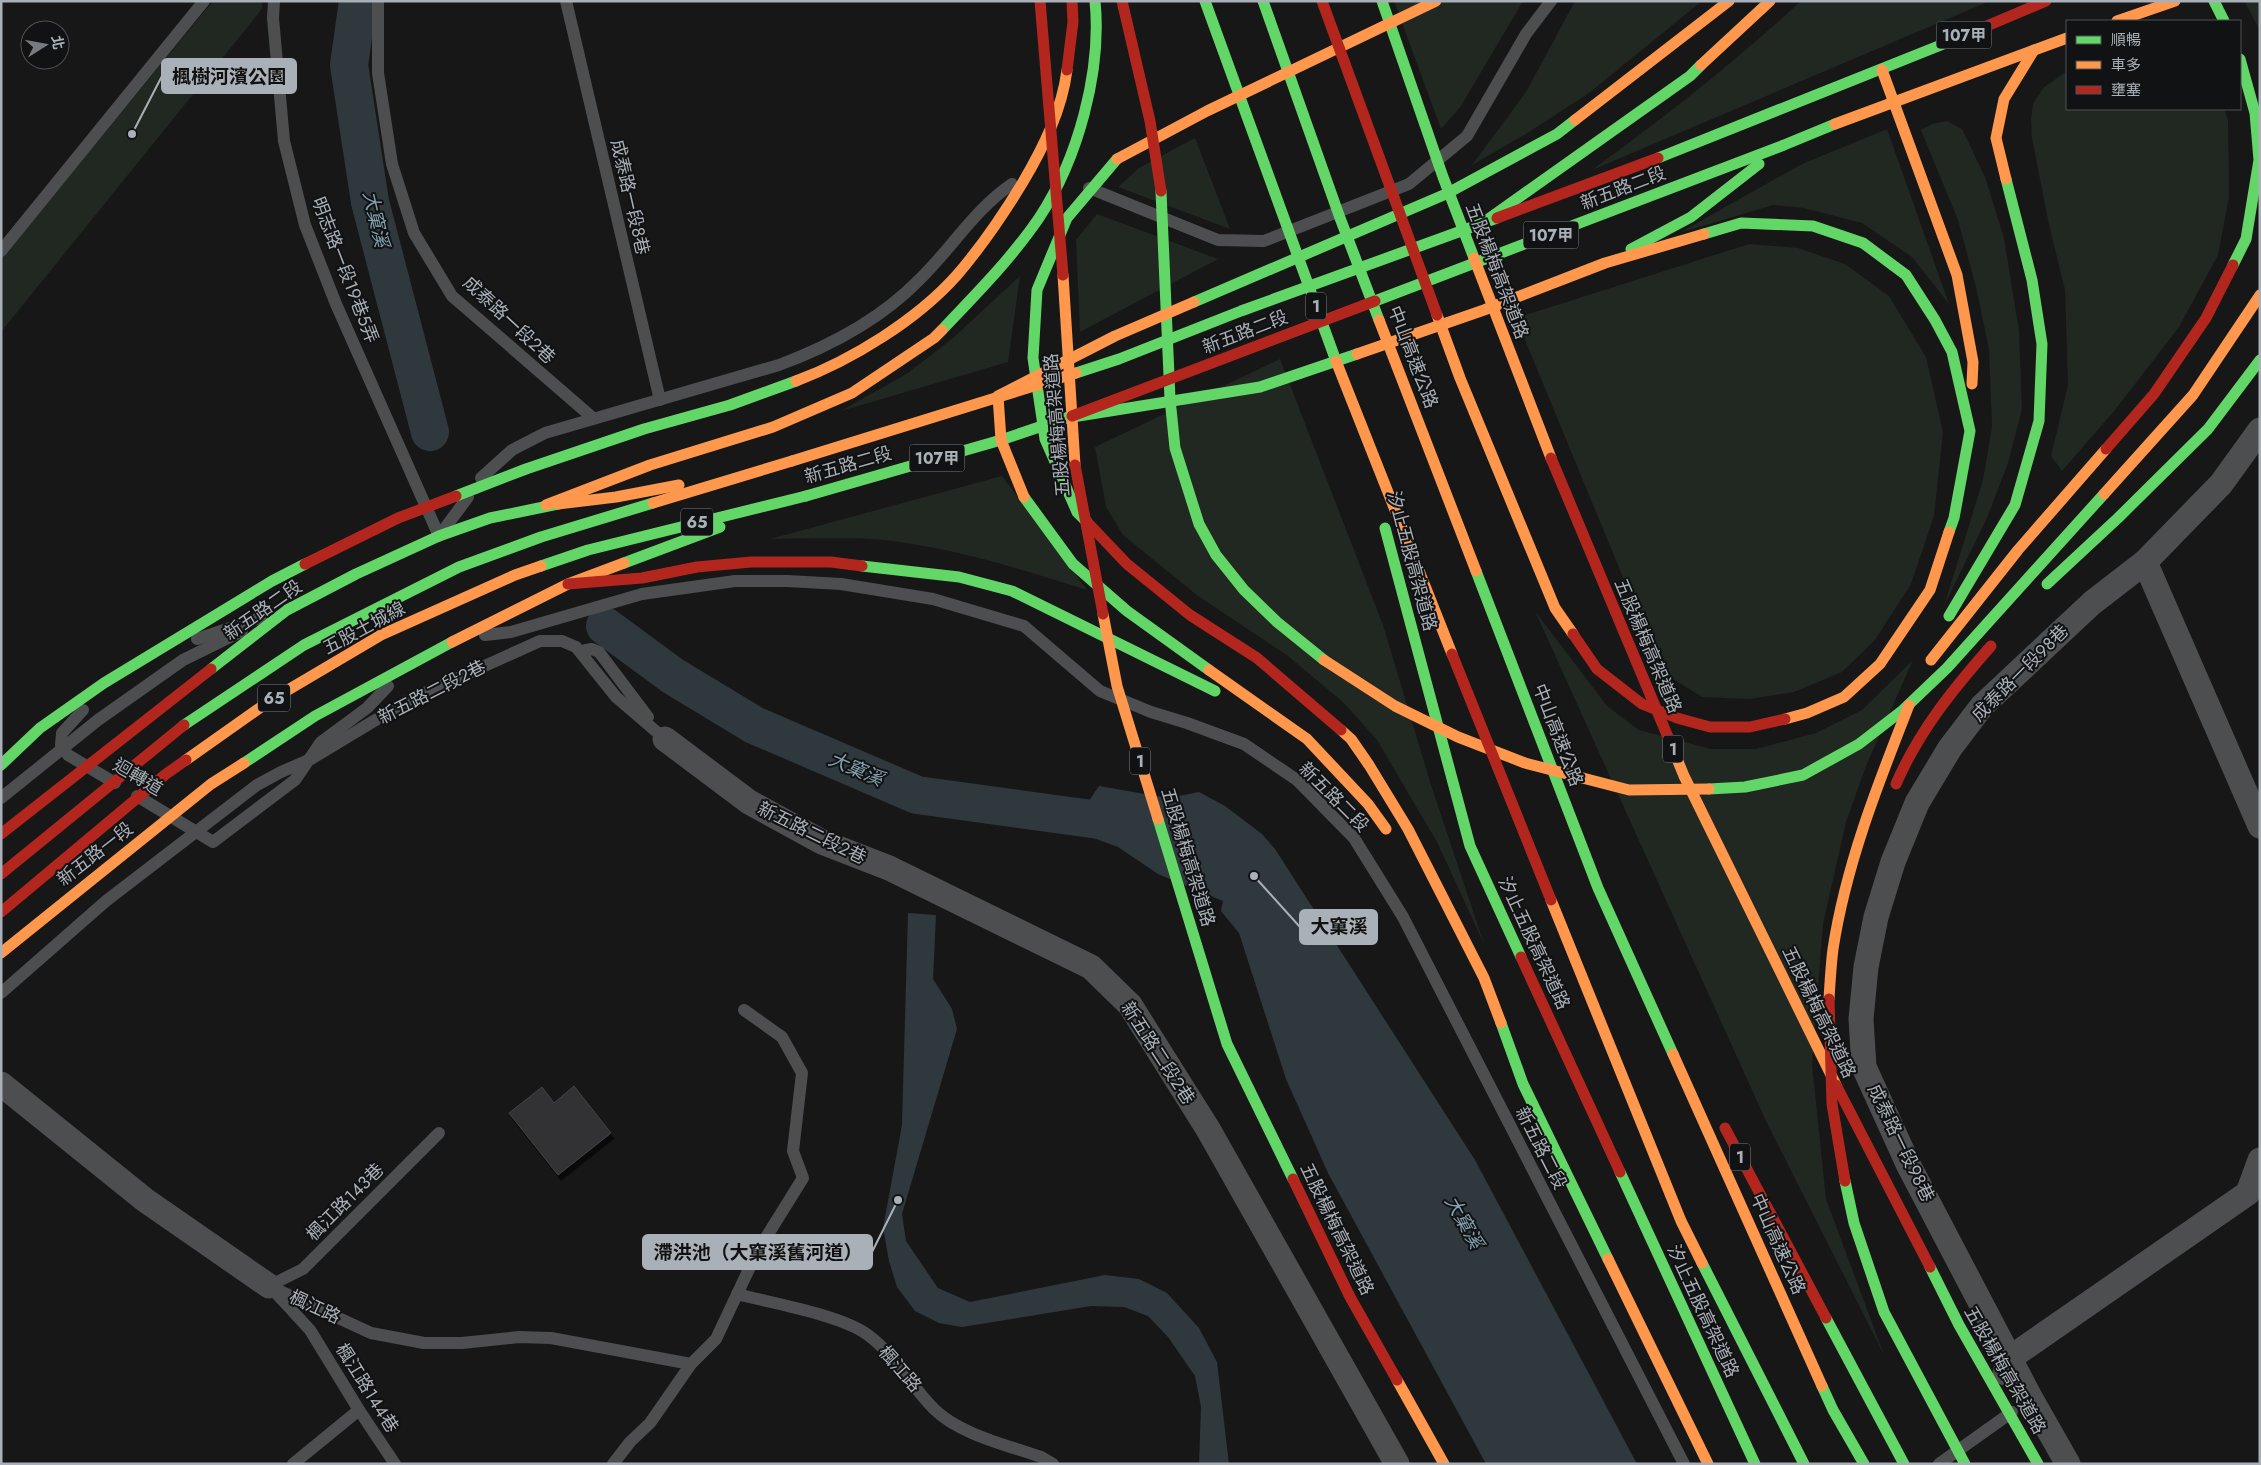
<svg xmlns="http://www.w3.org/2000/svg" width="2261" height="1465" font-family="Jost,'Noto Sans TC',sans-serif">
	<defs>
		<filter id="shadow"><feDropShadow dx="3" dy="5.5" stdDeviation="0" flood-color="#0009"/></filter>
	</defs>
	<rect width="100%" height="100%" fill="#171717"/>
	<!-- green -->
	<g fill="#212721">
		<polygon points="213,1 262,1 262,9 1,332 1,259"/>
		<polygon points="1394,1 1523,1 1461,106 1441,129"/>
		<polygon points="1575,1 1702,1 1589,93 1526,134 1472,165 1526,92"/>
		<path d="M1801,1H1990L1592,170C1665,117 1735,62 1801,1Z"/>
		<polygon points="2248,1 2260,1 2260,31 2245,2"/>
		<polygon points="2067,71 2067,109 2224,109 2228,120 2229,197 2218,255 2179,327 2115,410 2062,471 2051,456 2068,385 2065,290 2049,225 2032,138 2031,119 2033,104 2043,88"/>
		<polygon points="1947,121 1962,129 1985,177 2004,238 2019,331 2022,409 2008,463 1987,518 1944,606 1983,480 1992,427 1989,349 1976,287 1958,220 1921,130 1932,124"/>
		<polygon points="1887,129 1949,304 1912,257 1862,223 1804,208 1773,205 1679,233 1802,164"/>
		<polygon points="1195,138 1230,229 1118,187 1139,168"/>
		<polygon points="1097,214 1218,259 1080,332 1076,240"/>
		<polygon points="1749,244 1798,248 1845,264 1889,296 1926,357 1943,432 1934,516 1911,584 1875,640 1842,672 1794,692 1749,699 1702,697 1662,672 1516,318"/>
		<polygon points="1020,276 1008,362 841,411 908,373 953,338"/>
		<polygon points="1280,359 1383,625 1431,785 1484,944 1437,842 1377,740 1344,703 1288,656 1198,596 1123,535 1106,507 1095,447"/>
		<path d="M1002,476L1087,590C1021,569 954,548 884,540C847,537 808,539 770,539Z"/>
		<polygon points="1535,611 1607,706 1639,730 1711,749 1756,749 1816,733 1862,710 1913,660 1866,766 1846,822 1823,924 1812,1064 1826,1199 1884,1355 1766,1121"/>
	</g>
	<!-- water -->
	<g fill="#2f383c">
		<polygon points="1099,786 1168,798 1199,792 1225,806 1262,834 1275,849 1475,1160 1637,1464 1486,1464 1328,1173 1286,1079 1239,933 1221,911 1223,901 1158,874 1118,847 1088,836 1078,817"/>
		<polygon points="908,913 936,915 933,979 952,1009 957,1029 902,1214 906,1241 938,1288 970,1302 1105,1275 1139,1279 1167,1293 1199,1328 1217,1362 1229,1464 1199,1464 1201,1407 1195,1376 1168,1337 1148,1316 1124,1307 1091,1306 962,1327 939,1323 915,1311 897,1287 889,1261 883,1228 902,1125"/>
	</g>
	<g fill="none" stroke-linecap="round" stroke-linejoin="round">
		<!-- river -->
		<g stroke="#2f383c" stroke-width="38">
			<polyline points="358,1 349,65 370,202 430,432"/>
			<polyline points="605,626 673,676 754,725 917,795 1128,824"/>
		</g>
	</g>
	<!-- building -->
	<polygon fill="#333334" stroke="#404243" filter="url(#shadow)" points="574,1086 611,1133 558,1175 509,1113 542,1087 554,1103"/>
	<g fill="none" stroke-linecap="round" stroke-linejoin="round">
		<!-- lane -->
		<g stroke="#4c4e50" stroke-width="12">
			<polyline points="274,1 273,18 284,141 305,225 336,304 439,536 468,497"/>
			<polyline points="378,1 378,73 392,164 414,233 452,296 593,418"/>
			<polyline points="566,1 660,400"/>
			<polyline points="1089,188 1218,240 1264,241 1409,184 1467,136 1526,34 1551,1"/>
			<polyline points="1,251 204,1"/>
			<path d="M481,478L512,450L545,433L779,365C830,346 881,319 919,280C951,249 975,209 1012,184"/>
			<polyline points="485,635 511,632 642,594 735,581 787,581 841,584 933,599 1024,626 1100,691 1151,712 1187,723 1244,744 1297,780 1354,838 1403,917 1684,1464"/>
			<polyline points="197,639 263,617"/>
			<polyline points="585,656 586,650 592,649 599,652 648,717"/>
			<polyline points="83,710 62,733 61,745 68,755 115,783"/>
			<polyline points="137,796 213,842 295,780 321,742 367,708 388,686"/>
			<polyline points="1,798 98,720 183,660 242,631"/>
			<polyline points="1,993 106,901 257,785 281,772 311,759 407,701 540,641 562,641 576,647 616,697 665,739"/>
			<polyline points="269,1286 371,1333 424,1343 462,1343 519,1337 551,1338 691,1364"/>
			<polyline points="269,1286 303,1269 439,1133"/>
			<polyline points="274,1291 310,1330 359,1410 395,1464"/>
			<path d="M737,1294C771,1303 842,1315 868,1335C895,1355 910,1385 934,1409C959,1434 1007,1445 1041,1457L1053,1464"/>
			<polyline points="293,1464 359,1410"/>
			<polyline points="613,1464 630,1442 650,1423 691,1364 716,1339 757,1252 803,1178 793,1151 802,1073 782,1037 744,1010"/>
			<polyline points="1939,1464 2012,1412"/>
		</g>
		<!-- street -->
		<g stroke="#4c4e50" stroke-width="25">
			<polyline points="2145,562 2260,826"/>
			<polyline points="665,739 749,802 822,842 889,868 1091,967 1130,1005 1208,1129 1397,1464"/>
			<polyline points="1,1084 145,1200 269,1286"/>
			<polyline points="2005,1373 2010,1358 2248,1193 2260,1160"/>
			<polyline points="2068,1464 2031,1399 1909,1166 1864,1067 1861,1019 1866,967 1876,917 1893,862 1917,803 1950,748 1982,706 2092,603 2145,562 2221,484 2260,430"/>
		</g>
		<!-- fast -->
		<g stroke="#63d668" stroke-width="11">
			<polyline points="1205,1 1336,361"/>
			<polyline points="1263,1 1340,218 1379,320"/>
			<polyline points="1382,1 1443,177 1474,258"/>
			<polyline points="2214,1 2224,21"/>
			<polyline points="1658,158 1956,39"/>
			<polyline points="1161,191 1170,399 1175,448 1199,524 1216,555 1244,590 1277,622 1324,660"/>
			<polyline points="1480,225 1690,76 1701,65"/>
			<polyline points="1704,234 1741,223 1813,226 1863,243 1906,275 1935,320 1952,352 1970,431 1954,518 1949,532"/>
			<polyline points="1631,249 1691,217 1759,164"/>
			<polyline points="2233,265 2246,239 2259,160 2255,113 2240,59"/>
			<polyline points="1375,301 1784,145 1835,124"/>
			<polyline points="1194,302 1446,194 1557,134 1575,120"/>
			<path d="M942,330C976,294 1011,259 1039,218C1078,159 1102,71 1095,1"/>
			<polyline points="1076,373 1119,359 1241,311 1497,218"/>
			<polyline points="1066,418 1260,387 1357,354"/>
			<polyline points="456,496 526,469 644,429 730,405 796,381"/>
			<polyline points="806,496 1001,440 1072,416"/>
			<polyline points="1024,497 1073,564 1127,611 1209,670"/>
			<polyline points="1087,522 1077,512 1045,439 1033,358 1037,290 1067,218 1117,159"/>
			<polyline points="1385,528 1470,846 1521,957"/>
			<polyline points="624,563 720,527"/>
			<polyline points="541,566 588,550 806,496"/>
			<polyline points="862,566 959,577 1012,591 1215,691"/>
			<polyline points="1476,571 1598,888 1673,1054"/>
			<polyline points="2047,584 2118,518 2208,429 2260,360"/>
			<polyline points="1949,616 2015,505 2039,421 2042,344 2032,280 2006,179"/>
			<polyline points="211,669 287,610 356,574 439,536 490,518 558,504"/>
			<polyline points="184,725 304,645 459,567 541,537 653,503"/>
			<polyline points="244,763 315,716 452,642"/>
			<polyline points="1,765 40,728 104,683 272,581 305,564"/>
			<polyline points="1709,789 1745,787 1803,775 1859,744 1903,710 1947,668 2104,494"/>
			<polyline points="1158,819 1227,1044 1293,1179"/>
			<polyline points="1501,1023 1523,1084 1608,1259"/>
			<polyline points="1620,1172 1755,1464"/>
			<polyline points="1845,1181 1854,1223 1884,1312 1965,1464"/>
			<polyline points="1702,1263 1804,1464"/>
			<polyline points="1930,1267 1959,1325 2038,1464"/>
			<polyline points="1826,1318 1904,1464"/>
			<polyline points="1822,1386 1833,1410 1864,1464"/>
		</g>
		<!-- slow -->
		<g stroke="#ff974d" stroke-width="11">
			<polyline points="2117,21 2175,1"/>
			<polyline points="1701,65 1770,1"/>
			<polyline points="1882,70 1957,275 1973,362 1972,384"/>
			<polyline points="1575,120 1729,1"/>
			<polyline points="1835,124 2067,38"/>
			<polyline points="1117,159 1207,111 1436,1"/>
			<polyline points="2006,179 1996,138 2004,99 2034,50"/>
			<polyline points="1474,258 1551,458"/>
			<polyline points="1063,275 1075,465"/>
			<polyline points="1437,315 1460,378 1555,608 1573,634"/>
			<polyline points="1379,320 1476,571"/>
			<polyline points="1357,354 1484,310 1605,263 1704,234"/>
			<polyline points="1336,361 1452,654"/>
			<path d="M796,381C852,360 917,320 957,275C982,246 1003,215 1023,182C1043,148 1062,110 1067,70"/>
			<polyline points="792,461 1076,373"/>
			<polyline points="2104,494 2193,395 2260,295"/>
			<polyline points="1024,497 1001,440 998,396 1115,336 1194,302"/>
			<polyline points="653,503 792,461"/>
			<polyline points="558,504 616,497 679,485"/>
			<polyline points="546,505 650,465 773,427 852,393 934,338 942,330"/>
			<polyline points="1103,614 1117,686 1158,819"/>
			<polyline points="452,642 568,584 624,563"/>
			<polyline points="1324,660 1395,706 1458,737 1525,763 1629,790 1709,789"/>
			<polyline points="1931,660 2018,550 2106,449"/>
			<polyline points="1209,670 1307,739 1368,804 1386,829"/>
			<polyline points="1785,719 1807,713 1844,697 1880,664 1930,590 1949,532"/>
			<polyline points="1341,730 1351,739 1369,765 1408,829 1484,978 1501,1023"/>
			<polyline points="1673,749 1684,776 1836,1085"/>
			<polyline points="186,760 271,700 381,635 515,575 541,566"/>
			<polyline points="1551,900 1681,1221 1702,1263"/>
			<polyline points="1,953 211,784 244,763"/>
			<path d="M1829,999C1830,982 1831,965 1833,949C1846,864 1878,784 1909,705"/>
			<polyline points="1673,1054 1822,1386"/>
			<polyline points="1608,1259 1708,1464"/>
			<polyline points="1397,1380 1444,1464"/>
		</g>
		<!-- jam -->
		<g stroke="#b3261e" stroke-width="11">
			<polyline points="1040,1 1063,275"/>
			<polyline points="1122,1 1150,121 1161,191"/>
			<polyline points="1322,1 1437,315"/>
			<polyline points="1956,39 2046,1"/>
			<polyline points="1067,70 1073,22 1072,1"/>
			<polyline points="1497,218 1658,158"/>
			<polyline points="1072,416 1375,301"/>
			<polyline points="2106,449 2154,394 2206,318 2233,265"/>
			<polyline points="1551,458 1673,749"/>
			<polyline points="1075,465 1103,614"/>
			<polyline points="1087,522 1127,564 1190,615 1257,658 1341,730"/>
			<polyline points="305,564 398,518 456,496"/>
			<polyline points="568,584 642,578 697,567 751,562 831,562 862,566"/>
			<polyline points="1573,634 1597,669 1642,704 1677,718 1710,727 1750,727 1785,719"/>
			<polyline points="1452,654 1551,900"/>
			<path d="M1896,784C1919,731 1953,689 1991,646"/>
			<polyline points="1,834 211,669"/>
			<polyline points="1,874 184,725"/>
			<polyline points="1,912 166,774 186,760"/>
			<polyline points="1521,957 1620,1172"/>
			<polyline points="1829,999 1832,1104 1845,1181"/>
			<polyline points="1836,1085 1930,1267"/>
			<polyline points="1725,1128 1826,1318"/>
			<polyline points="1293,1179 1350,1297 1397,1380"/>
		</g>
	</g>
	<g text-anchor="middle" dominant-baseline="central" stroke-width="4" stroke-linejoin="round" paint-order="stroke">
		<!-- shield labels -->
		<g fill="#111213" stroke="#7c8186" stroke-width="1">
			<rect x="1936.5" y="21.5" width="55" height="27" rx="4"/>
			<rect x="1523.5" y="221.5" width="55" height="27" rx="4"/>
			<rect x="1306" y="292.5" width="20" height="27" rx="4"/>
			<rect x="909.5" y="444.5" width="55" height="27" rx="4"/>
			<rect x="681" y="508.5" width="32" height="27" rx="4"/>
			<rect x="258" y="684.5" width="32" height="27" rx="4"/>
			<rect x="1663" y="735.5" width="20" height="27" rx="4"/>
			<rect x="1130" y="747.5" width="20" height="27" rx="4"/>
			<rect x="1730" y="1143.5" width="20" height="27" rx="4"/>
		</g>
		<g font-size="16" font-weight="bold" fill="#aab0b7">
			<text x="1964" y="35">107甲</text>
			<text x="1551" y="235">107甲</text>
			<text x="1316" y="306">1</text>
			<text x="937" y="458">107甲</text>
			<text x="697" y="522">65</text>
			<text x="274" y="698">65</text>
			<text x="1673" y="749">1</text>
			<text x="1140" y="761">1</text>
			<text x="1740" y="1157">1</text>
		</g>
		<!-- street labels -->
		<g font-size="18" fill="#aab0b7" stroke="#111213">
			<text transform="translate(1623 188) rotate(-21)">新五路二段</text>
			<text transform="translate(630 197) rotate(77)">成泰路一段8巷</text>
			<text transform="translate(345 270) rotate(69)">明志路一段19巷5弄</text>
			<text transform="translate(1497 271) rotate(69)">五股楊梅高架道路</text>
			<text transform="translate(509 320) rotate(43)">成泰路一段2巷</text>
			<text transform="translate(1245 332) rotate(-21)">新五路二段</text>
			<text transform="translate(1413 357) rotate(69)">中山高速公路</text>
			<text transform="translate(1057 425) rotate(-95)">五股楊梅高架道路</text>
			<text transform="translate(848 465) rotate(-16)">新五路二段</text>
			<text transform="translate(1412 561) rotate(75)">汐止五股高架道路</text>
			<text transform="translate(263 610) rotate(-35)">新五路二段</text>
			<text transform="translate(364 628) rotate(-28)">五股土城線</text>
			<text transform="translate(1648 646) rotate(67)">五股楊梅高架道路</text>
			<text transform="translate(2020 673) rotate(-45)">成泰路一段98巷</text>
			<text transform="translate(432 692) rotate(-27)">新五路二段2巷</text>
			<text transform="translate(1558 735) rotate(69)">中山高速公路</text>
			<text transform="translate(138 777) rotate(31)">迴轉道</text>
			<text transform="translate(1334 797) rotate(45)">新五路二段</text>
			<text transform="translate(812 833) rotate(26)">新五路二段2巷</text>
			<text transform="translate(95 854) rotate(-38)">新五路一段</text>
			<text transform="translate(1188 857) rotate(73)">五股楊梅高架道路</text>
			<text transform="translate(1534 943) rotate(65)">汐止五股高架道路</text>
			<text transform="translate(1819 1012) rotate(64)">五股楊梅高架道路</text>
			<text transform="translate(1158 1053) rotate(57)">新五路二段2巷</text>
			<text transform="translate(1901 1143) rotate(64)">成泰路一段98巷</text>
			<text transform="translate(1541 1148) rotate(63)">新五路二段</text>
			<text transform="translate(345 1202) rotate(-45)">楓江路143巷</text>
			<text transform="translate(1337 1229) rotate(64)">五股楊梅高架道路</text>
			<text transform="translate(1778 1244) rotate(66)">中山高速公路</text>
			<text transform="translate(315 1307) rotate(25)">楓江路</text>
			<text transform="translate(1703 1311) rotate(65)">汐止五股高架道路</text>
			<text transform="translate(900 1369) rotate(49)">楓江路</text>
			<text transform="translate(2005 1370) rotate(60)">五股楊梅高架道路</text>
			<text transform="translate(367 1388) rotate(58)">楓江路144巷</text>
		</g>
		<!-- water labels -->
		<g font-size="19" font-style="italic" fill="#84a1af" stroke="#111213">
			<text transform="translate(376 219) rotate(77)">大窠溪</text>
			<text transform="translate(856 769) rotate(23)">大窠溪</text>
			<text transform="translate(1464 1222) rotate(61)">大窠溪</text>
		</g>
	</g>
	<!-- callouts -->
	<path fill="none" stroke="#aab0b7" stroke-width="2" d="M132 134L162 76M1254 876L1300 927M898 1200L872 1252"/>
	<g fill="#aab0b7" stroke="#111213" stroke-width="2">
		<circle cx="132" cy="134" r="5"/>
		<circle cx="1254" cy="876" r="5"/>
		<circle cx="898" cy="1200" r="5"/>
	</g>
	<g fill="#aab0b7" stroke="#aab0b7" stroke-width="2">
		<rect x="162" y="59" width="134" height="34" rx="5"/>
		<rect x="1300" y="910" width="77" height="34" rx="5"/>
		<rect x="643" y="1235" width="229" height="34" rx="5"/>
	</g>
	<g font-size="19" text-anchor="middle" font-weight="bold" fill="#111">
		<text x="229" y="83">楓樹河濱公園</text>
		<text x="1339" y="933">大窠溪</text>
		<text x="758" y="1259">滯洪池（大窠溪舊河道）</text>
	</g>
	<!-- border -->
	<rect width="2261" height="1465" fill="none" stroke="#aab0b7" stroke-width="5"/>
	<!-- legend -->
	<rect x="2066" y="20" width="175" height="90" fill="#111213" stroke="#4e5155"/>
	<rect x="2076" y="36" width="25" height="8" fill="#63d668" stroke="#4e5155"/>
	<text x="2111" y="45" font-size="15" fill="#aab0b7">順暢</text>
	<rect x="2076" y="61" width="25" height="8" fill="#ff974d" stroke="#4e5155"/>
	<text x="2111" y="70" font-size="15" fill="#aab0b7">車多</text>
	<rect x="2076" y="86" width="25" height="8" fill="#b3261e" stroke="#4e5155"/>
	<text x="2111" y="95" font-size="15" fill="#aab0b7">壅塞</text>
	<!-- north arrow -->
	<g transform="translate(45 45) rotate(79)"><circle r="24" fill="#111213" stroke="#4e5155"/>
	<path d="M0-4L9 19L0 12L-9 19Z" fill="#777a7f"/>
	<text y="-8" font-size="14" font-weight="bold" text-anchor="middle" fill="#aab0b7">北</text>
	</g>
</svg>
